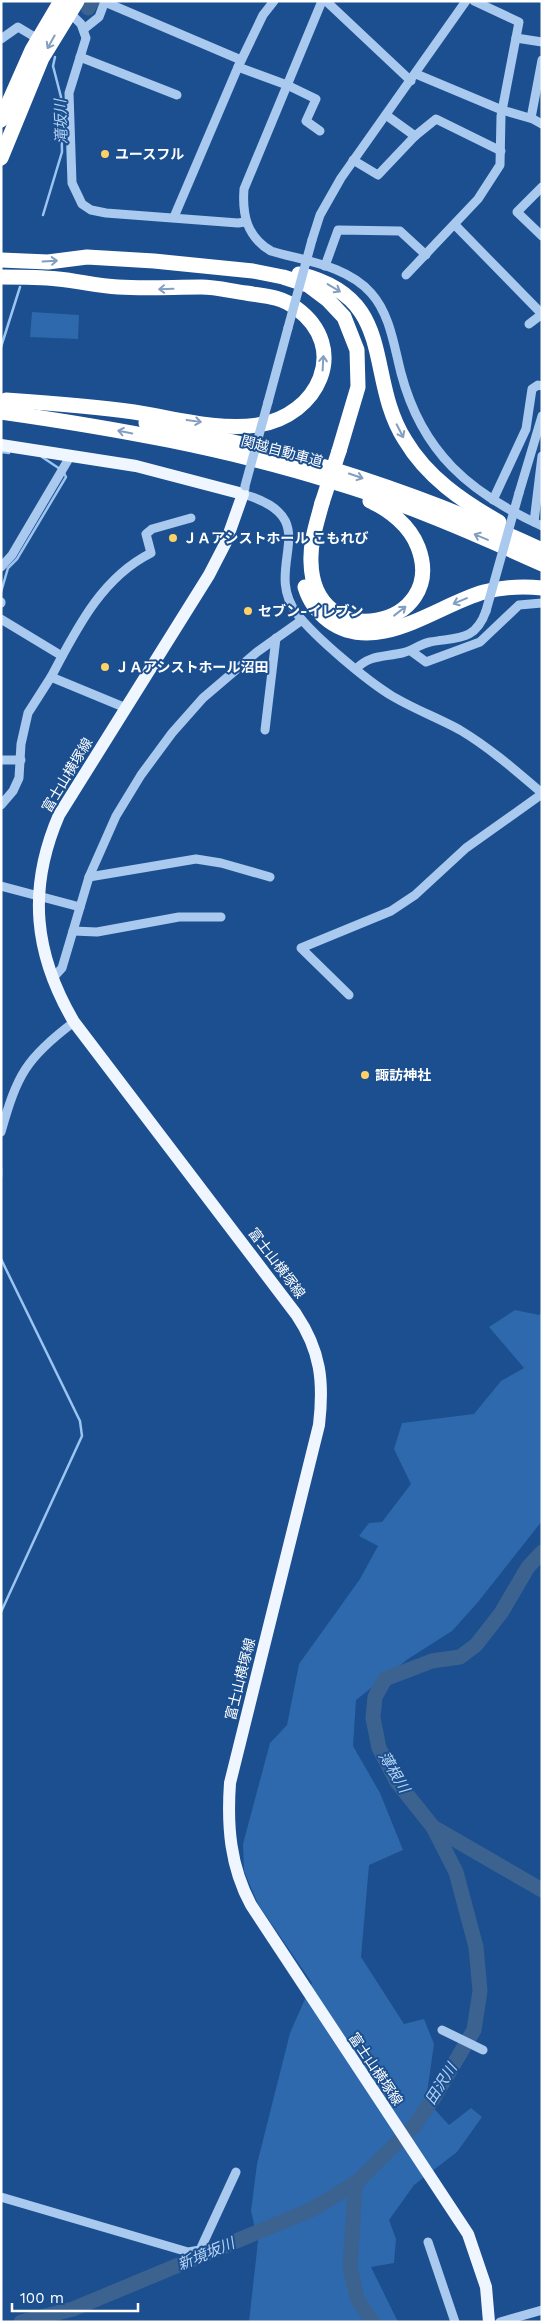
<svg xmlns="http://www.w3.org/2000/svg" width="543" height="2323" font-family="'Work Sans','Noto Sans JP',sans-serif">
	<rect width="100%" height="100%" fill="#1b4f8f"/>
	<!-- green -->
	<g fill="#2e69ad">
		<polygon points="32,312 79,315 78,339 30,337"/>
		<polygon points="515,1310 539,1315 542,1312 542,1521 478,1602 452,1631 408,1659 356,1700 353,1746 380,1793 403,1850 369,1865 361,1957 404,2024 424,2019 434,2044 426,2100 449,2125 471,2108 482,2117 457,2152 414,2185 389,2220 396,2239 394,2263 371,2267 398,2322 249,2322 258,2241 251,2211 257,2164 290,2033 312,1983 258,1904 244,1871 243,1844 270,1743 287,1725 299,1664 360,1579 378,1546 359,1536 369,1523 382,1522 411,1484 394,1449 402,1423 474,1414 501,1381 524,1368 489,1327"/>
	</g>
	<g fill="none" stroke-linecap="round" stroke-linejoin="round">
		<!-- stream -->
		<g stroke="#9cc4f0" stroke-width="2.5">
			<polyline points="43,215 62,152 61,97 53,66 55,57"/>
			<polyline points="1,347 20,287"/>
			<polyline points="1,452 9,453"/>
			<polyline points="42,457 60,469"/>
			<polyline points="1,592 8,568 17,559 66,477 64,473"/>
			<polyline points="1,1168 1,1177"/>
			<polyline points="1,1259 80,1421 82,1436 1,1612"/>
		</g>
		<!-- river -->
		<g stroke="#3c6290" stroke-width="15">
			<polyline points="88,8 92,1"/>
			<polyline points="542,1552 528,1567 501,1613 476,1645 460,1657 432,1661 385,1679 375,1697 373,1718 379,1748 397,1782 433,1827 542,1890"/>
			<polyline points="21,2322 73,2309 313,2209 357,2182"/>
			<polyline points="372,2322 357,2298 350,2267 355,2190 357,2182 414,2126 435,2096 474,2030 480,1991 476,1947 456,1872 433,1827"/>
		</g>
		<!-- minor -->
		<g stroke="#a9c9ee" stroke-width="9">
			<path d="M322,1L244,189C242,215 247,237 271,251C304,261 346,265 371,293C390,314 394,346 401,373C422,453 470,493 542,526"/>
			<polyline points="326,1 411,81"/>
			<polyline points="105,2 241,60"/>
			<polyline points="68,11 81,24 86,38 69,93 72,183 82,204 91,210 106,213 238,223 245,222"/>
			<polyline points="84,29 99,17 105,1"/>
			<polyline points="516,38 542,42"/>
			<polyline points="1,39 18,27 38,39"/>
			<polyline points="80,57 177,95"/>
			<polyline points="238,67 287,85 316,99 306,121 320,131"/>
			<polyline points="416,74 502,110 533,119 542,124"/>
			<polyline points="386,115 415,136"/>
			<polyline points="531,118 542,60"/>
			<polyline points="353,160 378,175 415,136 436,119 501,151"/>
			<polyline points="542,187 517,212 542,236"/>
			<polyline points="174,217 238,67 263,15 274,1"/>
			<polyline points="455,225 542,314"/>
			<polyline points="312,240 320,215 341,178 466,1"/>
			<polyline points="325,266 338,230 400,231 426,255"/>
			<polyline points="406,275 478,199 500,165 501,116 519,22 474,1"/>
			<polyline points="529,324 542,314"/>
			<polyline points="268,402 288,328"/>
			<path d="M245,488L243,494C329,519 260,565 297,614C316,638 366,680 392,696C414,709 438,718 460,730C490,748 515,770 542,793"/>
			<polyline points="519,493 542,416"/>
			<polyline points="493,500 526,429 532,389 538,385 542,386"/>
			<polyline points="534,522 542,456"/>
			<polyline points="1,567 12,555 71,455"/>
			<polyline points="1,603 1,602"/>
			<polyline points="1,619 62,656"/>
			<polyline points="411,651 426,662 480,642 519,605 542,603"/>
			<path d="M356,669C369,655 384,657 402,653C412,651 420,644 430,642C457,637 475,642 486,611"/>
			<path d="M51,677C76,630 101,578 151,553L146,534L152,529L191,518"/>
			<polyline points="265,730 276,638"/>
			<polyline points="1,760 21,760"/>
			<polyline points="1,805 13,791 19,778 21,744 28,713 51,677 126,708"/>
			<polyline points="89,877 196,859 221,863 270,877"/>
			<polyline points="1,886 80,907"/>
			<polyline points="73,931 97,932 179,917 221,917"/>
			<polyline points="52,979 62,968 89,877 116,816 141,775 172,733 203,698 257,652 302,620"/>
			<polyline points="349,995 301,948 391,911 415,895 466,848 542,794"/>
			<path d="M1,1132C17,1075 26,1058 74,1022"/>
			<polyline points="442,2030 483,2050"/>
			<polyline points="1,2197 188,2252 200,2250 236,2172"/>
			<polyline points="428,2242 455,2322"/>
			<polyline points="500,2322 542,2310"/>
		</g>
		<!-- major -->
		<path stroke="#f0f6ff" stroke-width="12" d="M1,445L136,466L243,494L226,542L209,575L59,815C27,889 34,954 74,1022L296,1314C321,1351 324,1382 319,1425L230,1783C227,1826 230,1866 251,1905L468,2234L486,2287L489,2322"/>
		<!-- highway -->
		<g stroke="#fff" stroke-width="15">
			<polyline points="1,120 32,50 61,1"/>
			<polyline points="1,158 42,58 77,1"/>
			<polyline points="1,260 48,262 87,257 154,261 253,271 283,277 308,285 328,300 344,317 357,350 358,387 339,451"/>
			<path d="M299,274C399,298 364,375 405,440C427,477 462,501 499,522"/>
			<path d="M1,277C20,277 39,277 58,279C78,281 98,286 118,287C146,289 173,287 201,287C216,287 231,291 246,293C264,296 280,296 296,308C351,348 318,416 258,425C218,431 174,418 134,412C92,406 49,403 6,400"/>
			<path d="M1,412C113,428 226,448 334,482C405,503 474,533 542,564"/>
			<path d="M146,423C283,449 415,491 542,550"/>
			<path d="M322,503C317,522 310,542 311,562C313,656 449,628 418,547C410,526 390,510 370,501"/>
			<path d="M305,587C309,600 317,612 329,621C377,656 437,605 484,592C503,587 523,586 542,588"/>
		</g>
		<!-- minor-bridge -->
		<g stroke="#a9c9ee" stroke-width="9">
			<polyline points="288,328 312,240"/>
			<polyline points="245,486 268,402"/>
			<polyline points="486,611 519,493"/>
		</g>
		<!-- highway-bridge -->
		<polyline stroke="#fff" stroke-width="15" points="322,503 339,451"/>
	</g>
	<!-- one-way arrows -->
	<defs><path id="oneway-shaft" d="M-6 0H5M1.5-3L5.5 0L1.5 3" fill="none" stroke-width="1.6" stroke-linecap="round" stroke-linejoin="round" transform="scale(1.25)"/></defs>
	<g stroke="#829ec1">
		<use href="#oneway-shaft" transform="translate(51 42) rotate(119)"/>
		<use href="#oneway-shaft" transform="translate(50 261) rotate(-3)"/>
		<use href="#oneway-shaft" transform="translate(334 288) rotate(31)"/>
		<use href="#oneway-shaft" transform="translate(166 289) rotate(178)"/>
		<use href="#oneway-shaft" transform="translate(323 363) rotate(-87)"/>
		<use href="#oneway-shaft" transform="translate(194 421) rotate(8)"/>
		<use href="#oneway-shaft" transform="translate(400 431) rotate(63)"/>
		<use href="#oneway-shaft" transform="translate(125 432) rotate(-169)"/>
		<use href="#oneway-shaft" transform="translate(356 476) rotate(19)"/>
		<use href="#oneway-shaft" transform="translate(481 537) rotate(-157)"/>
		<use href="#oneway-shaft" transform="translate(460 601) rotate(157)"/>
		<use href="#oneway-shaft" transform="translate(400 611) rotate(-38)"/>
	</g>
	<!-- markers -->
	<g fill="#ffd166" stroke="#1b4f8f" stroke-width="2">
		<circle cx="105" cy="154" r="5"/>
		<circle cx="173" cy="538" r="5"/>
		<circle cx="248" cy="611" r="5"/>
		<circle cx="105" cy="667" r="5"/>
		<circle cx="365" cy="1075" r="5"/>
	</g>
	<g text-anchor="middle" dominant-baseline="central" stroke-width="4" stroke-linejoin="round" paint-order="stroke">
		<!-- poi labels -->
		<g font-size="14" font-weight="bold" fill="#fff" stroke="#1b4f8f" text-anchor="start">
			<text x="115" y="154">ユースフル</text>
			<text x="183" y="538">ＪＡアシストホール こもれび</text>
			<text x="258" y="611">セブン-イレブン</text>
			<text x="115" y="667">ＪＡアシストホール沼田</text>
			<text x="375" y="1075">諏訪神社</text>
		</g>
		<!-- street labels -->
		<g font-size="14" fill="#fff" stroke="#1b4f8f">
			<text transform="translate(282 451) rotate(15)">関越自動車道</text>
			<text transform="translate(67 775) rotate(-59)">富士山横塚線</text>
			<text transform="translate(277 1263) rotate(53)">富士山横塚線</text>
			<text transform="translate(240 1679) rotate(-76)">富士山横塚線</text>
			<text transform="translate(376 2069) rotate(56)">富士山横塚線</text>
		</g>
		<!-- water labels -->
		<g font-size="15" font-style="italic" fill="#b5d3f5" stroke="#1b4f8f">
			<text transform="translate(61 122) rotate(-92)">滝坂川</text>
			<text transform="translate(394 1772) rotate(59)">薄根川</text>
			<text transform="translate(441 2084) rotate(-58)">田沢川</text>
			<text transform="translate(206 2254) rotate(-23)">新境坂川</text>
		</g>
	</g>
	<!-- border -->
	<rect width="543" height="2323" fill="none" stroke="#ffffff" stroke-width="5"/>
	<!-- scale -->
	<path d="M12 2303v8h126v-8" fill="none" stroke="#ffffff" stroke-width="2.5"/>
	<text x="20" y="2303" font-size="15" fill="#ffffff" stroke="#1b4f8f" stroke-width="4" paint-order="stroke">100 m</text>
</svg>
